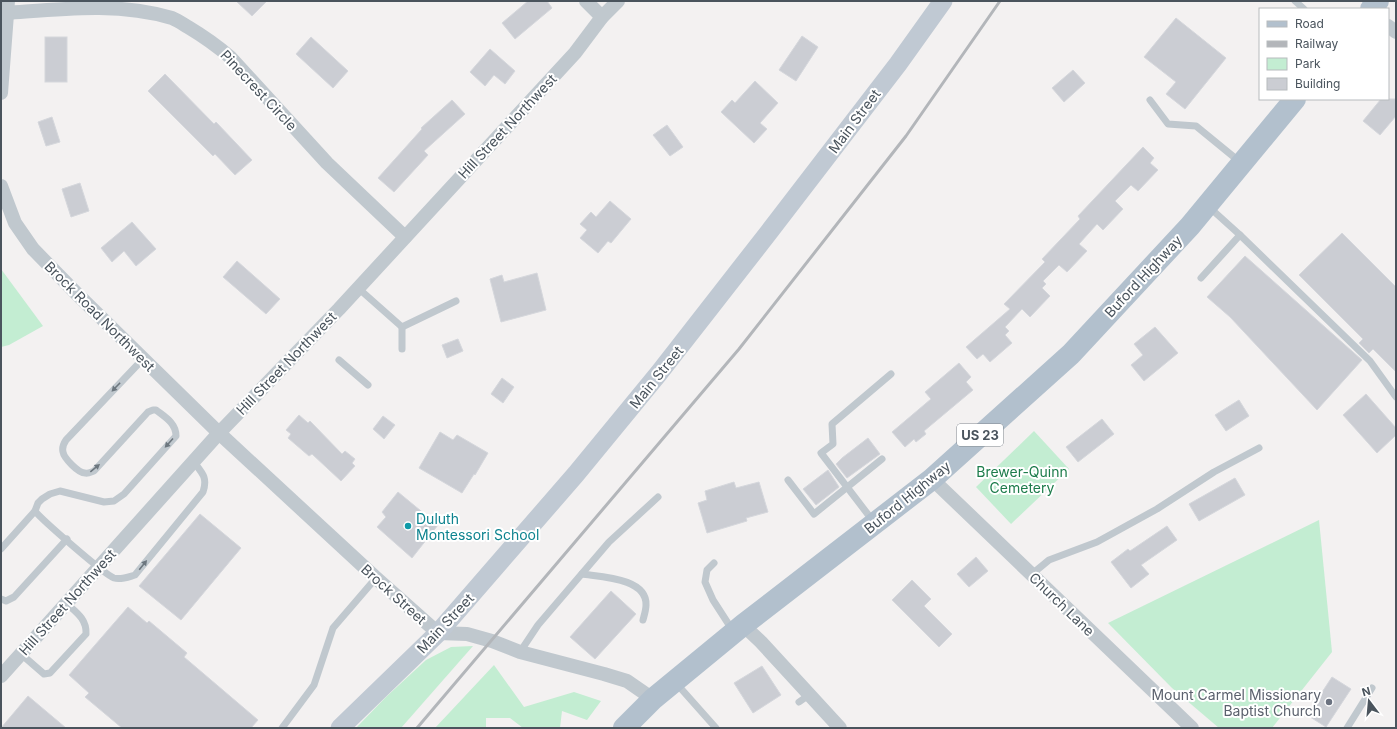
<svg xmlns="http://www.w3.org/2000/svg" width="1397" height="729" font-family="Inter,sans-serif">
	<rect width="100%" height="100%" fill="#f3f1f1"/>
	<!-- green -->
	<g fill="#c3edd2">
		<polygon points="1,269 43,326 9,345 1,347"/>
		<polygon points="1034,431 1069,469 1011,524 976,487"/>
		<polygon points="1319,520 1332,652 1272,728 1219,728 1172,688 1108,623"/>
		<polygon points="473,646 401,728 356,728 386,697 426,660 451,647"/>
		<polygon points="494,665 524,707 574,692 601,701 587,720 562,711 560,728 523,728 510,718 486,718 486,728 435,728"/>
	</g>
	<!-- building -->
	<g fill="#cbcdd3" stroke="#d5d7dc">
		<polygon points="236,1 267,1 252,16"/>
		<polygon points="528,1 547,1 552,8 515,39 502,23"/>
		<polygon points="1176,18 1226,58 1185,109 1166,94 1176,82 1144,57"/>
		<polygon points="802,36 818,47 796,81 779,70"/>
		<rect x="45" y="37" width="22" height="45"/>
		<polygon points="311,37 348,71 333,88 296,54"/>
		<polygon points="490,49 515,71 505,84 494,75 485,86 470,72"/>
		<polygon points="1073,70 1085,83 1064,102 1052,88"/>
		<polygon points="165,74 214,124 216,122 252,160 235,175 215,154 213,156 148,91"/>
		<polygon points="755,81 778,103 760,123 767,129 754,143 721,112 732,100 735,103"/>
		<polygon points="1381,99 1396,99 1396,116 1380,135 1363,121"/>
		<polygon points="452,100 465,114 424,151 428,155 394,192 378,178 422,129 421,128"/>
		<polygon points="52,117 60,142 46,146 38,122"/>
		<polygon points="667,125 683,147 670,156 653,135"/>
		<polygon points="1143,147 1154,158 1150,163 1158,170 1138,191 1131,185 1115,201 1123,209 1103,230 1097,224 1079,244 1087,251 1067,272 1059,265 1043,281 1046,284 1042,288 1050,296 1030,317 1022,309 1005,327 1009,331 1005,335 1012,343 990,362 983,354 977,359 966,347 1010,309 1004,304 1045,262 1042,259 1080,219 1078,216"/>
		<polygon points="80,183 89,211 71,217 62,189"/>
		<polygon points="610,201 631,219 611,243 608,241 598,253 580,238 587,230 580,224 591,212 596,217"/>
		<polygon points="132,222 156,249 136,266 124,251 112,262 101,248"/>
		<polygon points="1342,233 1396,287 1396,372 1373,349 1369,353 1359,343 1363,339 1299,275"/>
		<polygon points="1245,256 1362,360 1317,410 1230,317 1207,297"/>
		<polygon points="237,261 280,299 266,314 223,277"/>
		<polygon points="537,273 546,310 501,322 490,279 502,275 504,282"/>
		<polygon points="1155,327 1178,353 1144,381 1131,365 1143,355 1134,344"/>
		<polygon points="458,339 463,351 447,358 442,345"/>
		<polygon points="959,363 971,377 966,382 973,390 924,431 926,434 916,442 914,439 905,447 892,432 931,399 925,392"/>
		<polygon points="502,378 514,387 503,403 491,394"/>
		<polygon points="1366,394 1396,428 1396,435 1377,453 1343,415"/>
		<polygon points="1239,400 1249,416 1226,431 1215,415"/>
		<polygon points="299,415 308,423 310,421 342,454 345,451 355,459 352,463 355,466 341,481 312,454 309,456 288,438 291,434 286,430"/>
		<polygon points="383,416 395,425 384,439 373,429"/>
		<polygon points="1102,419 1114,434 1078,462 1066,447"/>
		<polygon points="440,432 453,440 457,435 488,453 475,475 474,474 462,493 419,468"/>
		<polygon points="868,438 880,454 847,478 836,464 842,458"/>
		<polygon points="828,470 839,487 816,505 803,489"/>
		<polygon points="1235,478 1245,495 1199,521 1189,504"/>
		<polygon points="734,482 736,488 759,482 768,512 746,518 747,521 707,533 698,503 707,500 705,491"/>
		<polygon points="398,492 438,525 412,558 377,527 386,517 382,512"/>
		<polygon points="200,514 241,548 181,620 139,586"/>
		<polygon points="1167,526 1177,540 1141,565 1149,574 1131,588 1111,562 1128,549 1130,551"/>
		<polygon points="976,557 988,571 969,587 957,574"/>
		<polygon points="912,580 931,599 924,606 952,634 939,647 892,600"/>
		<polygon points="611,591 636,614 595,659 570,637"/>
		<polygon points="128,607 147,623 149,621 187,653 184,657 258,720 251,728 122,728 85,697 89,693 69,675"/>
		<polygon points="762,666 781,695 753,713 734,683"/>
		<polygon points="1332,677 1351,689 1326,727 1307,715"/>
		<polygon points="28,696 66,728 1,728"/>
	</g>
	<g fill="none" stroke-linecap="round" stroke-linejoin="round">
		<!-- lane -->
		<g stroke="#c0c8ce" stroke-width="7">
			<polyline points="1295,1 1304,9"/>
			<polyline points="1150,100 1168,124 1196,126 1240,162"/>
			<polyline points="1209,207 1240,235 1370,361 1396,397"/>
			<polyline points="1201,278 1240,235"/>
			<polyline points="358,288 402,327 456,301"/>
			<polyline points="402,349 402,327"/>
			<path d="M143,359L66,440C64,443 62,448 63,452C64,458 78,473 85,473C88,474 91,472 94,471L148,412L153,410H156C165,417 176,423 176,436L124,494L114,501L104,502L60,491L50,494L42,499L38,503L35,511C41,519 105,575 114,578C121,580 128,577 135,575L203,492C208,477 202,473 193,461"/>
			<polyline points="339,360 368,385"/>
			<polyline points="788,480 814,514 882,459"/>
			<polyline points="873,521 821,453 833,444 832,424 891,374"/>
			<polyline points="1,549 35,511"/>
			<polyline points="714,563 707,570 705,582 713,600 733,631"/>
			<path d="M582,574C601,577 647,578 646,605C646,610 644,616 643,620"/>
			<polyline points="1032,574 1049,560 1097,542 1157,509 1214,472 1259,448"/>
			<polyline points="1,599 6,601 14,597 67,539"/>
			<polyline points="520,652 538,625 609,542 658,497"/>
			<path d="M21,654L44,674L50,673L86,634C87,619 76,612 66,603"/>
			<polyline points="676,683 716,728"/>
			<polyline points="799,702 809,695"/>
			<polyline points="282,728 314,685 333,628 376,578"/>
			<polyline points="1347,728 1372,688"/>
		</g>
		<!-- street -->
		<g stroke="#c0c8ce" stroke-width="14">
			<polyline points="586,1 602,17"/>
			<path d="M7,13C62,9 118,2 172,18C177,20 183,24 188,27C203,36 216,45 230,57L327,163L405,237"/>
			<polyline points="1388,26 1396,32"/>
			<polyline points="1,93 8,1"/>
			<polyline points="1,186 15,223 33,249 78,295 219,433 376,578 438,633 467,634 492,641 520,652 604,674 627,681 653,699"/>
			<polyline points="932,479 1192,728"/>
			<polyline points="743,625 761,642 840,728"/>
			<polyline points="1,676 219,433 339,309 575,53 602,17 618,1"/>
		</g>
		<!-- secondary -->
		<polyline stroke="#c0c9d3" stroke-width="19" points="340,728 438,633 576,474 659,373 769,232 898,64 943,1"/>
		<!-- primary -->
		<g stroke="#b2c0cd" stroke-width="22">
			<polyline points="1371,9 1378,1"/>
			<polyline points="624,728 653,699 743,625 932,479 1071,354 1190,226 1295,99"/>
		</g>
		<!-- rail -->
		<polyline stroke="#b3b6ba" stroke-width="3" points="417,728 739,349 906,136 1000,1"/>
	</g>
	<!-- one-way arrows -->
	<defs><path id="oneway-solid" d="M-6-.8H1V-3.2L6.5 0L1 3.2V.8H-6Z"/></defs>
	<g fill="#6d777f">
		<use href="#oneway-solid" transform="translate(116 387) rotate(134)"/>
		<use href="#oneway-solid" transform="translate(169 443) rotate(132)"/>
		<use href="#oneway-solid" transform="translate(95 468) rotate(-39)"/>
		<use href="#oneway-solid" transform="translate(143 565) rotate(-51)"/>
	</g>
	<!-- markers -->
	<circle fill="#0f9aa8" stroke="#fff" stroke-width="1.5" cx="408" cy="526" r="4"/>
	<circle fill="#6b7280" stroke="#fff" stroke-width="1.5" cx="1329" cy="702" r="4"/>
	<g text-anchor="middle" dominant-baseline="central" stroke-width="4" stroke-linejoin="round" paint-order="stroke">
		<!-- shield labels -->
		<rect fill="#fff" stroke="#80878e" stroke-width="1" x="957" y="424" width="46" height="22" rx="3"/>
		<g font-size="13" font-weight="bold" fill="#4a545d">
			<text x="980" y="435">US 23</text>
		</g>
		<!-- street labels -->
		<g font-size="14" fill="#4a545d" stroke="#fff">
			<text transform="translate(259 90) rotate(47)">Pinecrest Circle</text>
			<text transform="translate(854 121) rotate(-53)">Main Street</text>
			<text transform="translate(507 126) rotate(-47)">Hill Street Northwest</text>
			<text transform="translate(1143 276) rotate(-47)">Buford Highway</text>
			<text transform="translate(100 316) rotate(45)">Brock Road Northwest</text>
			<text transform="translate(286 363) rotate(-46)">Hill Street Northwest</text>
			<text transform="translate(656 377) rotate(-51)">Main Street</text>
			<text transform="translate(907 497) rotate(-39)">Buford Highway</text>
			<text transform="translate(394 594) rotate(42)">Brock Street</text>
			<text transform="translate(67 602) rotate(-48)">Hill Street Northwest</text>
			<text transform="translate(1062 604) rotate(44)">Church Lane</text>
			<text transform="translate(445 623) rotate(-47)">Main Street</text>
		</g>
		<!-- park labels -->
		<g font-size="14" fill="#1d7c4b" stroke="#fff">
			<text x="1022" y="471">Brewer-Quinn<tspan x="1022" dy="16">Cemetery</tspan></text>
		</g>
		<!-- culture labels -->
		<g font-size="14" fill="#0d838f" stroke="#fff" text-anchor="start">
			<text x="416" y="518">Duluth<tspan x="416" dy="16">Montessori School</tspan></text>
		</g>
		<!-- worship labels -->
		<g font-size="14" fill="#5b616d" stroke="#fff" text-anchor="end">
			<text x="1321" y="694">Mount Carmel Missionary<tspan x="1321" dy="16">Baptist Church</tspan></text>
		</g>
	</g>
	<!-- border -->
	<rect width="1397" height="729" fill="none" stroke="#4a545d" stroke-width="4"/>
	<!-- legend -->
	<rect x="1259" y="8" width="130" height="92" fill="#ffffff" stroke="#b7bbbe"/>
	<rect x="1267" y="21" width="20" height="6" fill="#b2c0cd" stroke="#b7bbbe"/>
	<text x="1295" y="28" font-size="12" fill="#4a545d">Road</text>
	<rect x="1267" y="41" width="20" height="6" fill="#b3b6ba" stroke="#b7bbbe"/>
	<text x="1295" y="48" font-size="12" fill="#4a545d">Railway</text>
	<rect x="1267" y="58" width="20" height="12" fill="#c3edd2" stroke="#b7bbbe"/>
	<text x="1295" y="68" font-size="12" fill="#4a545d">Park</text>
	<rect x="1267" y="78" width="20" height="12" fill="#cbcdd3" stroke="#b7bbbe"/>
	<text x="1295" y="88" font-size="12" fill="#4a545d">Building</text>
	<!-- north arrow -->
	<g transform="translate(1369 701) rotate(344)" stroke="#ffffff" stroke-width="3" paint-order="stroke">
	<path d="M0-3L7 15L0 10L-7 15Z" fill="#4a545d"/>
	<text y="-6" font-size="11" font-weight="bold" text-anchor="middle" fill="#4a545d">N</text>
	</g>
</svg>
